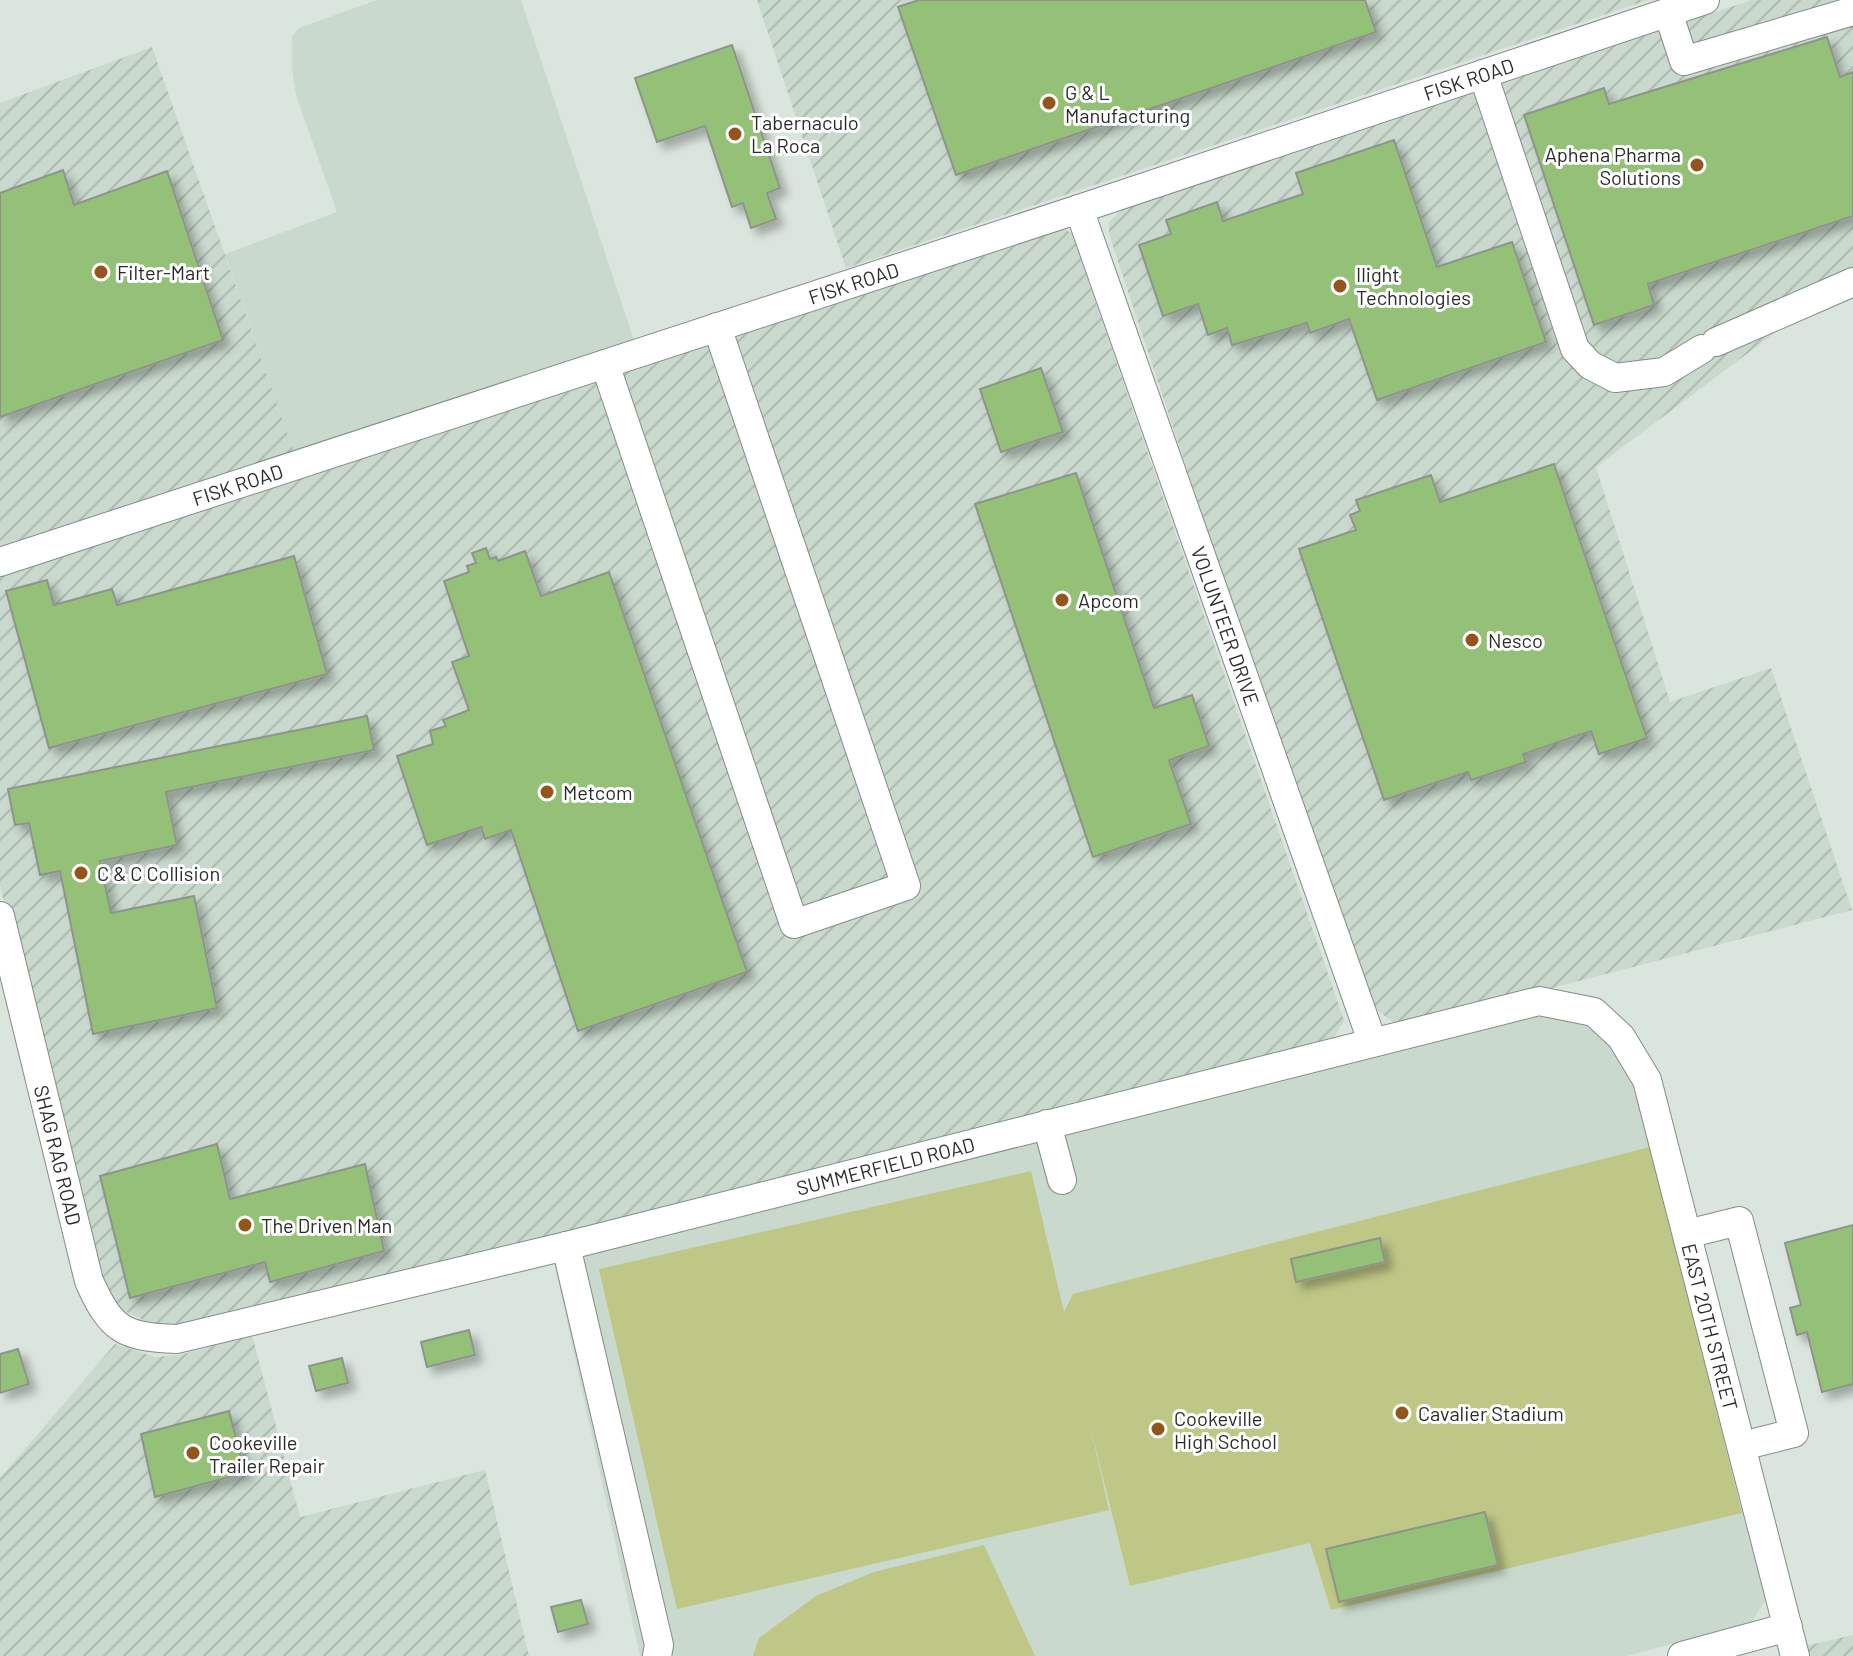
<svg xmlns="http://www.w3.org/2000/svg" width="1853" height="1656" font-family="Barlow,sans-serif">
	<defs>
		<pattern id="industrial-furrows" width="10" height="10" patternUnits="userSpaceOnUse" patternTransform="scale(2)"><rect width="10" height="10" fill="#c9d9cd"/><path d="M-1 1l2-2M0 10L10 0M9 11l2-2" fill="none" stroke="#adbbb0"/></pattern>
		<filter id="shadow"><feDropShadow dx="7" dy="7" stdDeviation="4" flood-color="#0004"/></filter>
	</defs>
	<rect width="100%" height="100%" fill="#dae5dd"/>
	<!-- built -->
	<g fill="#c9d9cd">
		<polygon points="377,0 521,0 634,340 294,452 225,254 337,212 296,95 292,68 292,36 299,28"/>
		<polygon points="1529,1015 1561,1015 1586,1023 1610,1041 1641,1089 1769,1595 1751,1623 1627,1656 640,1656 554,1262"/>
	</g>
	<!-- industrial -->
	<g fill="url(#industrial-furrows)">
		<polygon points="757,0 1648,0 846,268"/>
		<polygon points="1752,0 1853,0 1853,284 1828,293 1596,467 1670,702 1771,668 1852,910 1414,1024 1394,1023 1377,1010 1365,983 1201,512 1109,234 1109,222 1126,205"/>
		<polygon points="152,47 294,452 0,549 0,103"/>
		<polygon points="1065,229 1072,234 1344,1020 1332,1042 191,1330 151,1324 123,1310 103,1290 97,1279 0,886 0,572 313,475 873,289"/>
		<polygon points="252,1335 300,1517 485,1470 529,1656 0,1656 0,1478 115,1344 155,1357 180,1355"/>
		<polygon points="1853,1635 1853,1656 1807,1656 1805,1646"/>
	</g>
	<!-- pitch -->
	<g fill="#bec785">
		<polygon points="1650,1147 1742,1513 1331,1610 1310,1543 1130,1586 1090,1425 1109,1510 677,1609 599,1269 1031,1171 1064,1312 1073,1294"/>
		<polygon points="984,1545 1035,1656 753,1656 759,1638 816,1596 874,1572"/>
	</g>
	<!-- building -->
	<g fill="#94c177" stroke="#8e948b" stroke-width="2" filter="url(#shadow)">
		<polygon points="919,0 1365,0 1376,32 956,175 898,7"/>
		<polygon points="1827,37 1840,77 1853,72 1853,216 1648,284 1654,305 1594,325 1524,115 1604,88 1609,104"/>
		<polygon points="732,45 780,188 767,193 776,219 751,228 743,203 732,207 705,126 657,142 635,78"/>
		<polygon points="1394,140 1437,267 1512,242 1546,342 1377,400 1349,319 1310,333 1307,323 1232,345 1227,328 1208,335 1198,304 1163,316 1139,245 1171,234 1166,220 1217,202 1223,221 1303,194 1296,173"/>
		<polygon points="63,170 74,205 167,171 223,340 0,417 0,193"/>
		<polygon points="1041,368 1063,432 1001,452 980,389"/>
		<polygon points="1554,464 1647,738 1599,754 1591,731 1523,754 1526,762 1471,780 1468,772 1384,800 1299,549 1356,530 1350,515 1360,511 1356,500 1431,475 1440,502"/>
		<polygon points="1076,473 1154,708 1192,695 1209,746 1169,760 1191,824 1093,857 975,504"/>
		<polygon points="486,548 490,559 496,557 498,561 525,551 541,596 609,572 747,972 578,1031 511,830 485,839 481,827 427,845 397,756 433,744 430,731 446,726 443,720 469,710 452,662 469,656 444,581 469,572 467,566 476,563 472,553"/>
		<polygon points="294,556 327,674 49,748 6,591 47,580 54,605 112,589 117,605"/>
		<polygon points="367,716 374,750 166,792 177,845 100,861 111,913 194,896 217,1008 93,1034 60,871 40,875 29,823 15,825 8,789"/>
		<polygon points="217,1144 230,1199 365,1164 384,1251 270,1282 265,1262 130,1298 100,1176"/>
		<polygon points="1853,1225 1853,1384 1822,1392 1807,1332 1797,1335 1790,1308 1801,1305 1785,1243"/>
		<polygon points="1380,1238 1385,1262 1296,1282 1291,1259"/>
		<polygon points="469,1330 475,1355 427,1367 421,1342"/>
		<polygon points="18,1349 29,1384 0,1393 0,1354"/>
		<polygon points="342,1358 348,1383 316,1391 309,1366"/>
		<polygon points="229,1411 245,1473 155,1497 141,1434"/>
		<polygon points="1485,1512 1498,1565 1339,1602 1326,1549"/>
		<polygon points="581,1600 588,1624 558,1632 551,1607"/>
	</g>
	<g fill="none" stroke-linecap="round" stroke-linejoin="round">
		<defs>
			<g id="minor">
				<polyline points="1668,12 1684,61 1853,11"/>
				<polyline points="1483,74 1575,349 1590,365 1615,378 1664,372 1702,349"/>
				<path id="s1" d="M1079,209L1372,1041"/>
				<polyline points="1716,342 1853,282"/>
				<polyline points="605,364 794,924 906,886 717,327"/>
				<path id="s2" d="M0,562L1079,209L1705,0"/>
				<path id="s3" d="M0,916L89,1281C111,1330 123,1337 177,1339L566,1246L1539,1001L1594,1012L1621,1037L1647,1080L1795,1656"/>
				<polyline points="1047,1124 1062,1180"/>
				<polyline points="1687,1234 1739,1221 1794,1433 1742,1446"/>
				<polyline points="566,1246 659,1645 657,1656"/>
				<polyline points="1682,1656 1788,1627"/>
			</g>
		</defs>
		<!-- minor casing -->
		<use href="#minor" stroke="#838d86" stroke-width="30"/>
		<!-- minor -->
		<use href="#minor" stroke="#fff" stroke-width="28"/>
	</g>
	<!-- markers -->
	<g fill="#94551d" stroke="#fff" stroke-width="3">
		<circle cx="1049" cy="103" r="8"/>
		<circle cx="735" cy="134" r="8"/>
		<circle cx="1697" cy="165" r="8"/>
		<circle cx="101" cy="272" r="8"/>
		<circle cx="1340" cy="286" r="8"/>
		<circle cx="1062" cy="600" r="8"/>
		<circle cx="1472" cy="640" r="8"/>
		<circle cx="547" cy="792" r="8"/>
		<circle cx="81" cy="873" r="8"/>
		<circle cx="245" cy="1225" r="8"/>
		<circle cx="1402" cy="1413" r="8"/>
		<circle cx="1158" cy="1429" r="8"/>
		<circle cx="193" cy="1453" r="8"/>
	</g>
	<g text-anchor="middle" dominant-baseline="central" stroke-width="6" stroke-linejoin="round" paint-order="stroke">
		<!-- street labels -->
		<g font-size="20" fill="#292d2a" stroke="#fff">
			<text stroke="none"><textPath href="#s2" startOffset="1546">FISK ROAD</textPath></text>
			<text stroke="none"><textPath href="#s2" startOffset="898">FISK ROAD</textPath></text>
			<text stroke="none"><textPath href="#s2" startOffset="250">FISK ROAD</textPath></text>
			<text stroke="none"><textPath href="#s1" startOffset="442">VOLUNTEER DRIVE</textPath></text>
			<text stroke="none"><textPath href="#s3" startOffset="246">SHAG RAG ROAD</textPath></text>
			<text stroke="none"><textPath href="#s3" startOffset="1220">SUMMERFIELD ROAD</textPath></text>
			<text stroke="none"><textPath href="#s3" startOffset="2292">EAST 20TH STREET</textPath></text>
		</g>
		<!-- poi labels -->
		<g font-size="20" fill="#292d2a" stroke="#fff" text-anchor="start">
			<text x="1065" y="92">G &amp; L<tspan x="1065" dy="23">Manufacturing</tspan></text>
			<text x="751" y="122">Tabernaculo<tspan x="751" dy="23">La Roca</tspan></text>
			<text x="1681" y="154" text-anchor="end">Aphena Pharma<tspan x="1681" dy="23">Solutions</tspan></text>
			<text x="117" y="272">Filter-Mart</text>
			<text x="1356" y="274">Ilight<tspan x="1356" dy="23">Technologies</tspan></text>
			<text x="1078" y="600">Apcom</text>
			<text x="1488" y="640">Nesco</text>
			<text x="563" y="792">Metcom</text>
			<text x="97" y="873">C &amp; C Collision</text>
			<text x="261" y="1225">The Driven Man</text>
			<text x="1418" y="1413">Cavalier Stadium</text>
			<text x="1174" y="1418">Cookeville<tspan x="1174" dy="23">High School</tspan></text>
			<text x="209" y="1442">Cookeville<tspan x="209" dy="23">Trailer Repair</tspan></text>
		</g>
	</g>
</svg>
